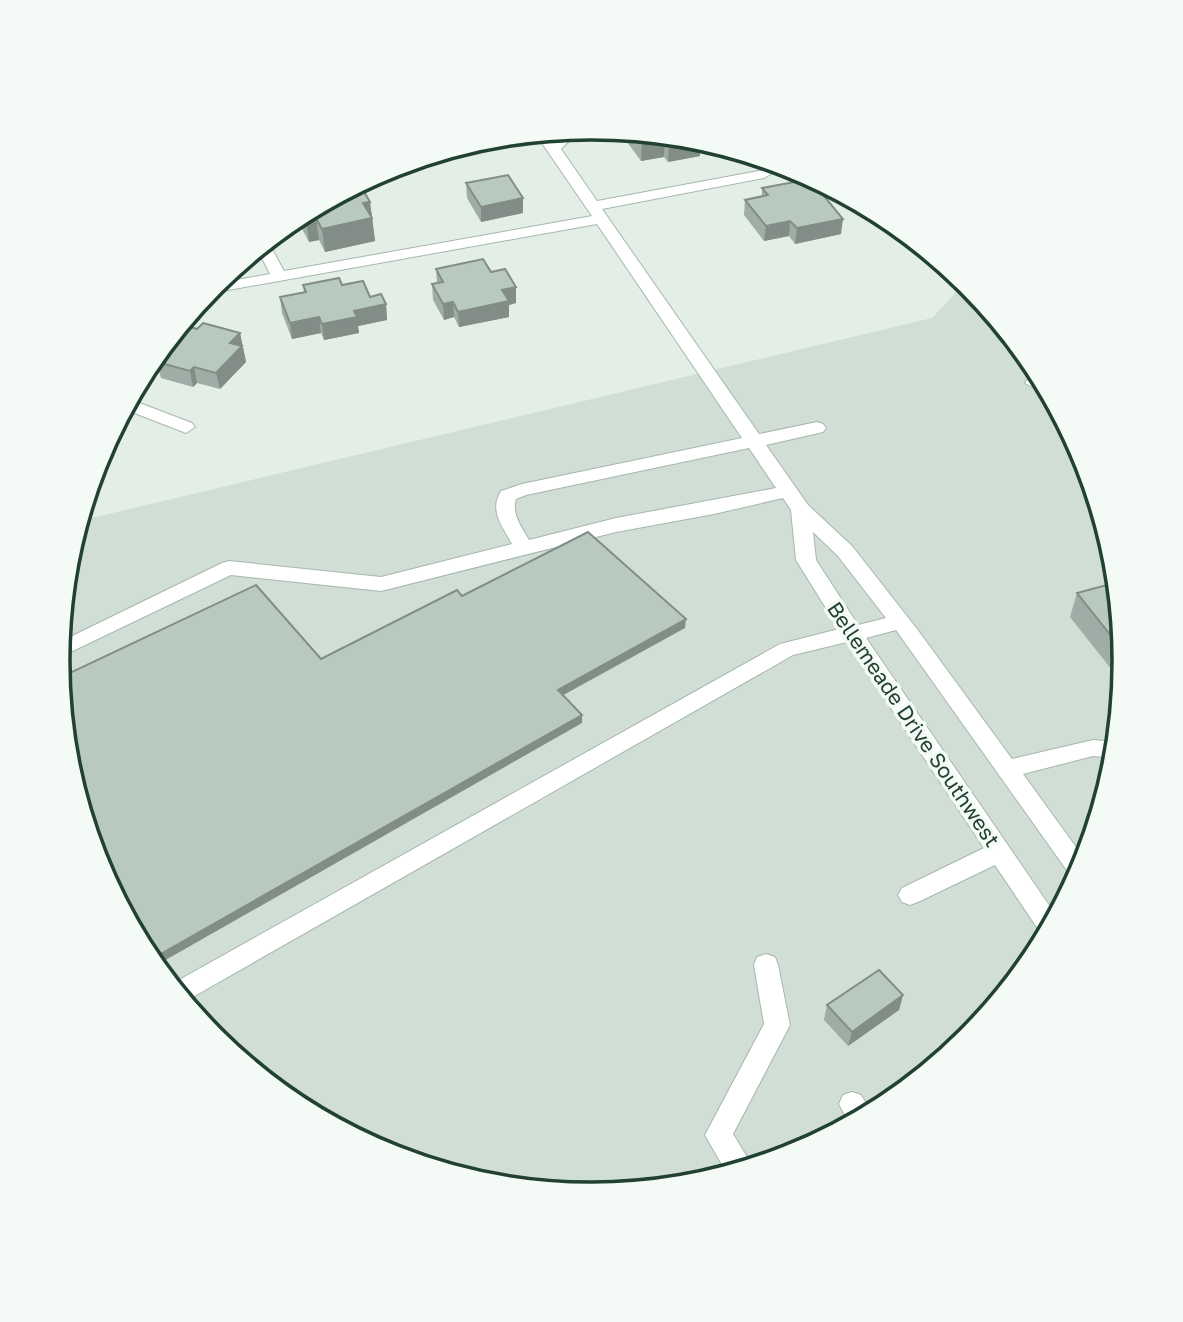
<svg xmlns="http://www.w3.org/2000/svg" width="1183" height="1322" font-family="'Golos Text',sans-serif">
	<rect width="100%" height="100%" fill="#e3eee7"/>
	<!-- built -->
	<polygon fill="#d1ded6" points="966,282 1036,365 1085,457 1115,557 1125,661 1115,766 1084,866 1035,958 969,1039 888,1105 795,1154 695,1185 591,1195 487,1184 387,1154 295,1105 214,1038 147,957 68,765 58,661 68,556 79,521 932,318"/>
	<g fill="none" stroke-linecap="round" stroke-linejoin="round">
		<defs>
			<g id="minor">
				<path d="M581,129L561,149L597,201L764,170L771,174L764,178L602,209L759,434L817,422L823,424L826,428L823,432L766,445L808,505L852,546L917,629L1012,759L1093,740L1117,742L1116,758L1093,756L1023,774L1086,861L1077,880L1073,879L896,630L866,638L1057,917L1046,937L1042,935L995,865L918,902L910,905L902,902L898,895L902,888L984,848L847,642L793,655L184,1002L170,985L780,644L839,629L796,560L791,510L783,498L714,514L616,532L381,591L231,575L58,658L60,642L222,563L229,561L381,577L512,544C502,526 489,510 501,491L522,484L742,438L597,224L206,294L214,284L270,274L257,248L267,240L284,271L592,216L535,133L549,131L554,139L564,130ZM749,448L776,488L616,518L529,540C522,528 511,513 516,499L526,495ZM813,532L838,556L886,618L858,625L816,560Z"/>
				<polygon points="1042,376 1047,386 1034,388 1025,383 1028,379"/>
				<polygon points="129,399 192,423 195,427 186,433 124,409"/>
				<polygon points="766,954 775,957 778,965 790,1025 733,1134 753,1167 728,1175 705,1135 764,1024 754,965 757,957"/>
				<polygon points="852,1092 861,1095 872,1113 850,1125 839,1104 843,1095"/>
			</g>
		</defs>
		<!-- minor casing -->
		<use href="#minor" stroke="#a5b7ad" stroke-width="2"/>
		<!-- minor -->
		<use href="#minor" fill="#fff" fill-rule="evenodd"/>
	</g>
	<!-- wall -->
	<g fill="#9eada5">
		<polygon points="627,131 696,138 724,146 700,150 700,156 668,162 664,157 641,161 627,142"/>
		<polygon points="466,183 523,213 481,222 467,198"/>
		<polygon points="350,188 350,191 370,202 375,241 325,252 319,240 309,242 300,225 298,215"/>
		<polygon points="762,188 841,234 795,244 789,236 764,241 744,215 745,200 762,197"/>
		<polygon points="436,269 491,272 516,303 509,305 509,317 459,327 454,317 444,320 433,300 432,284 437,283"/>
		<polygon points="303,285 342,285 386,304 387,320 358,326 359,333 324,340 321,333 292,339 282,313 280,297 304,292"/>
		<polygon points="181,324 197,329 240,333 246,362 220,389 197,383 193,387 161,378 158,367 148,364"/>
		<polygon points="1118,582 1125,661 1123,684 1070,617 1077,593"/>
		<polygon points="903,995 899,1010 848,1046 824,1020 827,1005"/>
	</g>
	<!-- shaded-wall -->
	<g fill="#818d86">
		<polygon points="665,135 664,157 641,161 642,139"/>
		<polygon points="688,137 696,138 724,146 700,150 700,156 668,162 669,140"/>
		<polygon points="523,198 523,213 481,222 481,207"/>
		<polygon points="370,202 375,241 325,252 322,229 363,203"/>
		<polygon points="316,218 319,240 309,242 306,220"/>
		<polygon points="843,219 841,234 795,244 797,228"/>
		<polygon points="790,221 789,236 764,241 766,226"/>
		<polygon points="516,287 516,303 509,305 509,317 459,327 458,312 502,290"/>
		<polygon points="453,302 454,317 444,320 443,304"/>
		<polygon points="386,304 387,320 358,326 359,333 324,340 322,324 354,311"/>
		<polygon points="319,317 321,333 292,339 290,323"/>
		<polygon points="240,333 246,362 220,389 216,373 230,343"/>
		<polygon points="194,367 197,383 193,387 190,371"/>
		<polygon points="686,619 685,628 558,698 558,690"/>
		<polygon points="582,715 582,723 155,966 150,960"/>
		<polygon points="903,995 899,1010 848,1046 852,1032"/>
	</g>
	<!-- building -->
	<g fill="#b8c9c0" stroke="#818d86" stroke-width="2">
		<polygon points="636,132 688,137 669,140 665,135 642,139"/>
		<polygon points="508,175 523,198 481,207 466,183"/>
		<polygon points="810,179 843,219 797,228 790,221 766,226 745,200 768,195 762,188"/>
		<polygon points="349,188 350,191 362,188 370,202 363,203 372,218 322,229 316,218 306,220 302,213"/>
		<polygon points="483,259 491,272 505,269 516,287 502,290 509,301 458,312 453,302 443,304 432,284 443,282 436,269"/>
		<polygon points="339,278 342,285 363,281 370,297 381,294 386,304 354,311 357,317 322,324 319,317 290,323 280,297 306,292 303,285"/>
		<polygon points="203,323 240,333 230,343 242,346 216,373 194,367 190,371 157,362 165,354 158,352 181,324 197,329"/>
		<polygon points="588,532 686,619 558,690 582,715 150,960 98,865 68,765 59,678 256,585 321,659 457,590 462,596"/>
		<polygon points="1118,582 1124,652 1077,593"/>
		<polygon points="879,970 903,995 852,1032 827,1005"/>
	</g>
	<g text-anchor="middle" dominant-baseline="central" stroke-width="7" stroke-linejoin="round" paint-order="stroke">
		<!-- street labels -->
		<g font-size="21" fill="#214133" stroke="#f4faf6">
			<text transform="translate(914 724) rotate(56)">Bellemeade Drive Southwest</text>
		</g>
	</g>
	<!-- crop -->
	<path d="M0 0H1183V1322H0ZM70 661a521 521 0 1 1 1042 0a521 521 0 1 1-1042 0Z" fill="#f4faf6" fill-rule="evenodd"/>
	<path fill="none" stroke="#214133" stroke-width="3.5" d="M70 661a521 521 0 1 1 1042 0a521 521 0 1 1-1042 0Z"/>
</svg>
